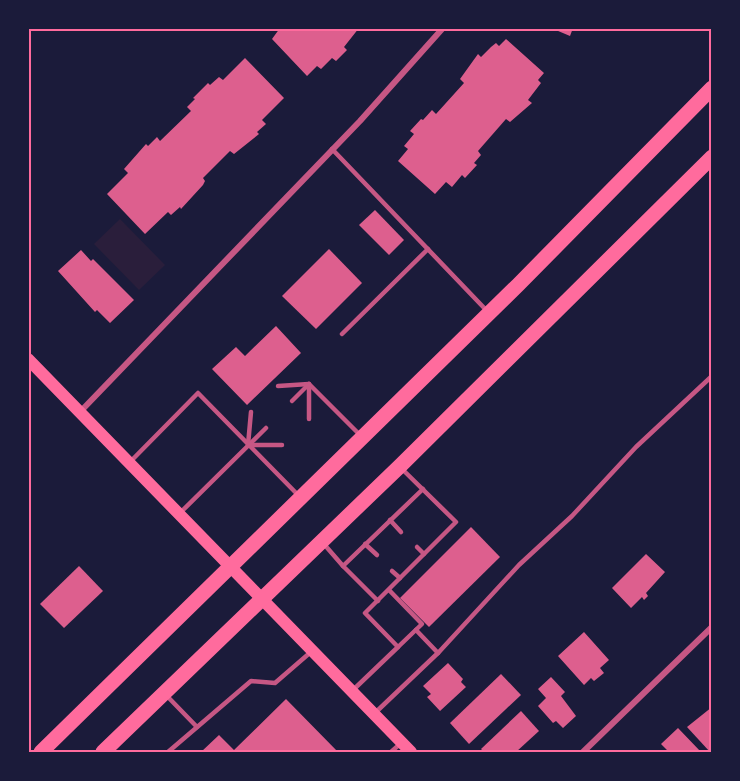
<svg xmlns="http://www.w3.org/2000/svg" width="740" height="781" font-family="Barlow,sans-serif">
	<rect width="100%" height="100%" fill="#1b1b3a"/>
	<!-- green -->
	<polygon fill="#2a1e3b" points="120,219 165,265 139,290 94,244"/>
	<!-- building -->
	<g fill="#dd5f8e">
		<polygon points="280,28 359,28 344,47 347,50 336,61 332,58 321,69 317,66 307,76 272,39"/>
		<polygon points="551,28 573,28 570,36"/>
		<polygon points="506,39 544,73 538,80 541,83 528,100 532,103 510,122 506,119 478,151 481,155 474,163 477,165 465,178 462,175 452,187 446,182 435,194 398,161 408,149 404,146 414,134 410,131 421,119 423,120 432,110 436,114 464,83 460,79 478,54 481,57 491,47 496,43 499,46"/>
		<polygon points="245,58 284,98 262,120 266,124 257,132 259,134 234,154 230,151 203,178 205,181 203,185 181,209 180,207 171,215 168,212 145,234 107,194 128,173 124,169 146,144 148,146 157,137 160,141 191,111 187,107 195,99 193,98 208,83 210,85 219,77 223,80"/>
		<polygon points="375,210 404,240 389,255 359,225"/>
		<polygon points="329,249 362,283 316,329 282,296"/>
		<polygon points="81,250 91,261 93,259 134,300 110,323 97,310 95,312 58,271"/>
		<polygon points="276,326 301,353 247,405 212,369 236,347 245,356"/>
		<polygon points="471,527 500,557 429,627 400,598"/>
		<polygon points="646,554 665,572 646,593 648,596 644,600 642,597 631,608 612,588"/>
		<polygon points="79,566 103,591 64,628 40,604"/>
		<polygon points="584,632 609,660 600,668 604,673 594,681 591,678 584,685 558,656"/>
		<polygon points="448,663 463,679 461,682 466,687 440,711 427,697 431,694 423,686"/>
		<polygon points="501,674 521,695 469,744 450,723"/>
		<polygon points="551,677 565,692 561,696 576,716 563,728 556,721 553,723 538,706 546,698 538,689"/>
		<polygon points="286,699 338,752 201,752 219,735 234,750"/>
		<polygon points="712,707 712,752 710,752 687,727"/>
		<polygon points="521,711 539,731 516,752 484,752 481,749"/>
		<polygon points="678,728 701,752 666,752 668,751 661,744"/>
	</g>
	<g fill="none" stroke-linecap="round" stroke-linejoin="round">
		<!-- service -->
		<g stroke="#c65784" stroke-width="4.5">
			<polyline points="332,149 488,312"/>
			<polyline points="342,334 428,249"/>
			<polyline points="278,386 309,384 361,436"/>
			<polyline points="292,401 309,384"/>
			<polyline points="251,412 248,445 282,445"/>
			<polyline points="309,419 309,384"/>
			<polyline points="131,461 198,393 300,497"/>
			<polyline points="181,512 266,428"/>
			<polyline points="390,520 401,532"/>
			<polyline points="323,543 343,566"/>
			<polyline points="365,544 377,555"/>
			<polyline points="417,547 424,554"/>
			<polyline points="392,571 400,578"/>
			<polyline points="389,590 422,624 398,647"/>
			<polyline points="378,601 343,566 423,489"/>
			<polyline points="416,630 438,653"/>
			<polyline points="352,691 398,647 365,613 456,522 401,468"/>
			<polyline points="166,695 197,727"/>
			<polyline points="376,712 439,652 519,565 572,516 636,447 712,376"/>
			<polyline points="168,752 251,681 275,683 312,651"/>
			<polyline points="391,752 400,744"/>
		</g>
		<!-- minor -->
		<g stroke="#c65784" stroke-width="6">
			<polyline points="80,412 360,121 443,28"/>
			<polyline points="583,752 712,627"/>
		</g>
		<!-- secondary -->
		<polyline stroke="#ff6b9d" stroke-width="12" points="28,359 411,752"/>
		<!-- primary -->
		<g stroke="#ff6b9d" stroke-width="15">
			<polyline points="41,752 518,285 712,88"/>
			<polyline points="103,752 400,466 712,157"/>
		</g>
	</g>
	<!-- border -->
	<rect width="740" height="781" fill="none" stroke="#1b1b3a" stroke-width="60"/>
	<rect x="30" y="30" width="680" height="721" fill="none" stroke="#ff6b9d" stroke-width="2"/>
</svg>
